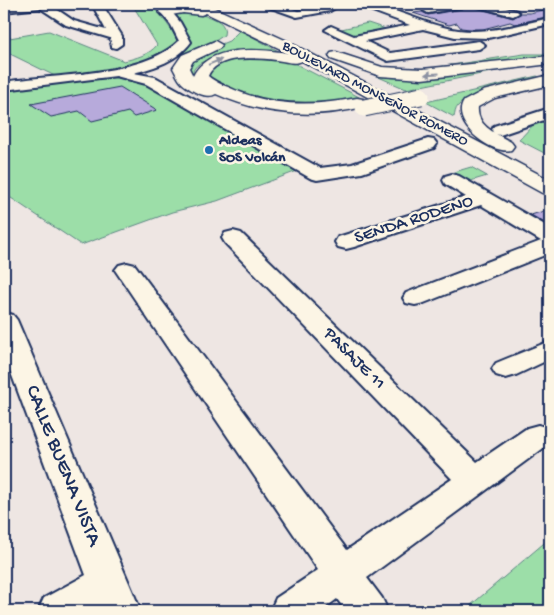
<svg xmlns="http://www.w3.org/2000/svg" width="554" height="615" font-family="'Gochi Hand',sans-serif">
	<rect width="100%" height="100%" fill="#eee6e3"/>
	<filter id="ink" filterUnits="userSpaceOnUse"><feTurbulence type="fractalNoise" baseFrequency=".02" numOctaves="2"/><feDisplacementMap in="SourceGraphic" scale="10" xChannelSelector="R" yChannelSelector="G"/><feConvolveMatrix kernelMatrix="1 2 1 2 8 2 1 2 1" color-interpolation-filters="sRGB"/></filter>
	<g filter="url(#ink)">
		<!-- green -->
		<g fill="#9cdea8" stroke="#5c8683">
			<path d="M132,4H151C159,14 179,35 178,48L136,68L57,77L4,51V39L49,31L124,61C136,58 149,55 157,45Z"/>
			<path d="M167,13C181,13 230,12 224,35L211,44L186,54L181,53L186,48Z"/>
			<polygon points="368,23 392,31 355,39 337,30"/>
			<path d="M240,30L282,53C263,54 205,51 194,69C193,71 193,74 192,77L185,68L198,53L229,41Z"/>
			<polygon points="524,54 550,54 550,58 418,70"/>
			<polygon points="262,57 290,61 363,99 343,103 270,104 207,80 207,69 233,59"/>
			<polygon points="521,66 406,89 374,75 422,78"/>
			<path d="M537,76L542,78C520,83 471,89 458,106C455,109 455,114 454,117L426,102Z"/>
			<polygon points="115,78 152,83 300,170 217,201 172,212 81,245 8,196 4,197 4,90 35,84"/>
			<polygon points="550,118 550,156 519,140 533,125"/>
			<polygon points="471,167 487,176 467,182 451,173"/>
			<polygon points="550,538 550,611 464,611"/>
		</g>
		<!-- building -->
		<g fill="#b7aadb" stroke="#1b2f5e">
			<polygon points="469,4 473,4 476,8 513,18 521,13 530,13 550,8 550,16 515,24 510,22 483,29 470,29 461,28 457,23 449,25 413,13 422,12 428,15 462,9"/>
			<polygon points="120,87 157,110 134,117 128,112 92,121 79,111 51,117 31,104"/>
			<polygon points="550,209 550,226 531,215"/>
		</g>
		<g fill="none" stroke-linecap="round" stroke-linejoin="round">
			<defs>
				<g id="minor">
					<polygon points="20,4 49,4 74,21 106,30 92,4 102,4 122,36 122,44 116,48 112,47 110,38 66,25 40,8 4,12 4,6"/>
					<path d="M154,4H165L180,22L191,42C177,61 156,67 134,73L155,77L320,168L352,164L428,139L434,140L437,144L434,148L362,173L317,180L310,178L146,84L116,76L4,90V82C54,74 142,77 179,41L171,25Z"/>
					<polygon points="265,4 279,4 298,11 317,7 314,4 328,4 335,8 330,11 297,17 266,6"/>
					<path d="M358,4C387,4 415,20 443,27C479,37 514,26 550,18V24L488,38L455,37L423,29L365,41L390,53L479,41L485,45L479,49L388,61L325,30L331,26L354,36L410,25L359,6Z"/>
					<polygon points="445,4 467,4 462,7 428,13 423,10 424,8"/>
					<polygon points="475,4 491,4 517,11 519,13 513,16 476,6"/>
					<polygon points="529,4 548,4 549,6 544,9 530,6"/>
					<polygon points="550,108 550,118 500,135 494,134 492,130 494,126"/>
					<polygon points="452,174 459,176 550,228 550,253 424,303 415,305 406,303 403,298 406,293 541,241 481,205 354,247 346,249 338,247 335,242 338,237 466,197 445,184 443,180 445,176"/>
					<polygon points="233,231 241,233 477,462 527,428 538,425 549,428 549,444 367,578 382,598 388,611 346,611 337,599 321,611 270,611 276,598 318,570 115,270 119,265 127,263 135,265 347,550 452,479 225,243 222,238 225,233"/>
					<polygon points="4,312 13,315 17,320 141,611 101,611 100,607 93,611 38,611 44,598 86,575 4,354"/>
					<polygon points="550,341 550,359 516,375 506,378 496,375 492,369 496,363"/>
				</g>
				<g id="highway">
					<path d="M191,4H206L285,40L550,180V194L542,193L302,61C295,65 284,61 276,60C256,58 218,54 208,76C216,83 226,86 235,90C275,107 316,106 357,98L363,99L365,103L363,107C313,119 263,115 216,94C206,100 190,90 182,83C178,79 176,73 173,68L182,55L215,41L222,45L220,48L193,61L189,68L193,76C209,44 259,49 289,53L206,13L201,15L183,13L165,16L159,12L161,9L183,5L193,6Z"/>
					<polygon points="336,52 382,67 422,69 550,56 550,64 422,79 380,76 331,59 329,56 331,53"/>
					<path d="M550,75V85L495,98L478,107C476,126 497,134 511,142L514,146L511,150C492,155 449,123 464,101L483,91Z"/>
				</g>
			</defs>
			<!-- minor casing -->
			<use href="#minor" stroke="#1b2f5e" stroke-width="4"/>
			<!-- highway casing -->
			<use href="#highway" stroke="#1b2f5e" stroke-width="3"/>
			<!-- minor -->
			<use href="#minor" fill="#fcf5e5" fill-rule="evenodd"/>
			<!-- highway -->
			<use href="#highway" fill="#fcf5e5" fill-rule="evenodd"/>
			<defs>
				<polyline id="highway-bridge" points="364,108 421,96"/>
			</defs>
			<!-- highway-bridge casing -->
			<use href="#highway-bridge" stroke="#1b2f5e" stroke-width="19" stroke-linecap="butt"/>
			<!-- highway-bridge -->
			<use href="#highway-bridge" stroke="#fcf5e5" stroke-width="17"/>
		</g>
		<!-- one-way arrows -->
		<defs><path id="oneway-solid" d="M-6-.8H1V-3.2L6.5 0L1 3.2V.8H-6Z" transform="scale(1.25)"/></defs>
		<g fill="#8c92a2">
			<use href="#oneway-solid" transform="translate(215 62) rotate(-22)"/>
			<use href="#oneway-solid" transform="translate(432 74) rotate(177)"/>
		</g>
	</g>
	<!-- markers -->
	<circle fill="#1f6fb2" stroke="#fcf5e5" stroke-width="2" cx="209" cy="150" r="5"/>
	<g text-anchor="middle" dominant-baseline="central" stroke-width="5" stroke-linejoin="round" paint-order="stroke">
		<!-- far-street labels -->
		<g font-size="15" fill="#1b2f5e" stroke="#fcf5e5">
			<text transform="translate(375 94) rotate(28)">BOULEVARD MONSEÑOR ROMERO</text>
		</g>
		<!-- far-poi labels -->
		<g font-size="15" font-weight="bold" fill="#1b2f5e" stroke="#fcf5e5" text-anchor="start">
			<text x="219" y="141">Aldeas<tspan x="219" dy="17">SOS Volcán</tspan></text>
		</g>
		<!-- street labels -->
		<g font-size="18" fill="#1b2f5e" stroke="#fcf5e5">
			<text transform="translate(414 220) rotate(-18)">SENDA RODENO</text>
			<text transform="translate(354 359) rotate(45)">PASAJE 11</text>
		</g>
		<!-- near-street labels -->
		<g font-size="21" fill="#1b2f5e" stroke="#fcf5e5">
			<text transform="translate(62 466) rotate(68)">CALLE BUENA VISTA</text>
		</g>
	</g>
	<!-- margin -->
	<rect width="554" height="615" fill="none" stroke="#fcf5e5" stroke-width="20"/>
	<rect x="10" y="10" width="534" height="595" fill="none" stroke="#1b2f5e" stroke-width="2" filter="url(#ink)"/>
</svg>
